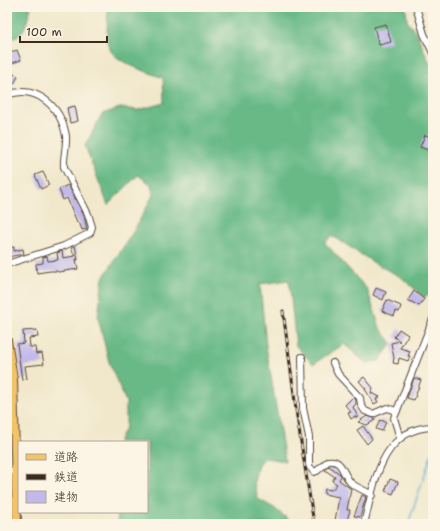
<svg xmlns="http://www.w3.org/2000/svg" width="440" height="531" font-family="'Shantell Sans','Klee One',sans-serif">
	<rect width="100%" height="100%" fill="#fcf5e5"/>
	<filter id="ink" filterUnits="userSpaceOnUse"><feTurbulence type="fractalNoise" baseFrequency=".025" numOctaves="2"/><feDisplacementMap in="SourceGraphic" scale="8" xChannelSelector="R" yChannelSelector="G"/><feConvolveMatrix kernelMatrix="1 2 1 2 8 2 1 2 1" color-interpolation-filters="sRGB"/></filter>
	<filter id="wash" filterUnits="userSpaceOnUse"><feTurbulence type="fractalNoise" baseFrequency=".012" numOctaves="4" result="noise"/><feDisplacementMap in="SourceGraphic" scale="16" xChannelSelector="R" yChannelSelector="G"/><feGaussianBlur stdDeviation="0.9" result="paint"/><feColorMatrix in="noise" values="0 0 0 0 0 0 0 0 0 0 0 0 0 0 0 0 0 1.4 0 .05"/><feComposite in="paint" operator="in"/></filter>
	<g filter="url(#wash)">
		<rect width="100%" height="100%" fill="#f1e8cc"/>
		<!-- forest -->
		<g fill="#68b986" stroke="#527252">
			<path d="M7,7H31C27,22 25,37 7,40Z"/>
			<path d="M108,7H406L407,21L416,32L433,71V293L424,297L401,277L376,264L336,238L331,236L325,243L367,289L380,328L392,343L379,361L366,363L344,344L313,364L296,346L289,280L260,284L266,346L285,461L265,458L258,464L254,482L258,499L274,508L294,524H117L118,512H147V442H118L126,426V402L109,362L98,317L103,278L135,229L153,195L151,184L138,175L108,205L85,146L102,114L120,108L138,110L164,103L163,78C147,71 113,63 108,45C106,38 108,15 108,7Z"/>
		</g>
		<g fill="none" stroke-linecap="round" stroke-linejoin="round">
			<!-- stream -->
			<polyline stroke="#54acd1" stroke-width="1.5" points="408,524 433,450"/>
		</g>
		<g id="blocks">
			<!-- building -->
			<g fill="#c1b9e9">
				<polygon points="386,24 391,42 379,45 374,27"/>
				<polygon points="17,50 21,60 7,65 7,54"/>
				<polygon points="7,71 18,76 14,84 9,82 11,76 7,77"/>
				<polygon points="75,106 78,121 70,123 67,108"/>
				<polygon points="425,135 433,138 428,150 420,147"/>
				<polygon points="43,172 49,185 41,189 35,175"/>
				<polygon points="68,185 84,216 87,229 82,230 79,222 77,222 67,198 63,200 59,189"/>
				<polygon points="75,246 78,260 76,259 78,269 58,272 57,271 50,271 37,273 36,264 43,263 43,257 47,256 48,261 58,260 57,253 62,251 63,258 75,256 71,248"/>
				<polygon points="14,247 14,251 23,249 24,254 7,257 7,248"/>
				<polygon points="376,288 386,292 383,300 373,295"/>
				<polygon points="414,291 424,299 419,306 408,300"/>
				<polygon points="387,300 401,306 399,312 396,311 394,316 382,311"/>
				<polygon points="399,329 408,335 400,348 410,351 408,356 410,356 408,361 399,358 398,364 393,363 394,358 391,343 400,341 394,337"/>
				<polygon points="37,330 38,337 29,338 30,347 35,347 36,354 42,353 44,364 25,366 27,379 22,380 17,344 24,343 23,331"/>
				<polygon points="364,377 373,388 371,393 380,397 376,399 378,402 374,404 365,389 366,389 359,381"/>
				<polygon points="414,378 421,380 414,400 407,398"/>
				<polygon points="353,397 356,400 356,404 353,407 358,417 356,418 355,416 351,419 348,413 351,412 345,405"/>
				<polygon points="367,416 374,418 375,420 367,425 358,422"/>
				<polygon points="380,420 386,422 382,431 376,429"/>
				<polygon points="363,426 372,439 367,444 357,430"/>
				<polygon points="329,466 340,474 341,476 339,480 351,489 347,510 350,510 346,524 335,521 339,497 324,494 325,489 332,490 337,484 332,481 335,477 325,470"/>
				<polygon points="390,479 398,482 393,494 385,491"/>
				<polygon points="362,495 366,497 360,517 354,516"/>
			</g>
		</g>
	</g>
	<g filter="url(#ink)">
		<use href="#blocks" fill-opacity="0" stroke="#564638" stroke-width="1"/>
		<g fill="none" stroke-linecap="round" stroke-linejoin="round">
			<defs>
				<g id="minor">
					<polyline points="416,7 424,34 433,53"/>
					<path d="M7,95C37,84 61,107 66,136C67,146 63,157 64,167L88,214L92,227L90,233L64,246L7,264"/>
					<path d="M302,357L303,408L309,437V466L314,472L317,471L328,461C343,458 343,477 352,484C358,488 366,491 372,495"/>
					<polyline points="333,363 338,374 360,398 361,405 365,411 373,414 387,408 397,411"/>
					<polyline points="400,438 394,418 433,319"/>
					<polyline points="7,472 15,470"/>
					<path d="M364,524C374,485 381,428 433,427"/>
				</g>
				<polyline id="major" points="7,340 13,379 17,524"/>
			</defs>
			<!-- minor casing -->
			<use href="#minor" stroke="#564638" stroke-width="8"/>
			<!-- major casing -->
			<use href="#major" stroke="#564638" stroke-width="10"/>
			<!-- minor -->
			<use href="#minor" stroke="#fff" stroke-width="6"/>
			<!-- major -->
			<use href="#major" stroke="#f2c36a" stroke-width="8"/>
			<defs>
				<polyline id="rail" points="283,311 297,417 314,524"/>
			</defs>
			<!-- rail casing -->
			<use href="#rail" stroke="#3b2a1e" stroke-width="3"/>
			<!-- rail -->
			<use href="#rail" stroke="#fcf5e5" stroke-width="1.5" stroke-dasharray="4.5" stroke-linecap="butt"/>
		</g>
	</g>
	<!-- margin -->
	<rect width="440" height="531" fill="none" stroke="#fcf5e5" stroke-width="24"/>
	<!-- legend -->
	<rect x="18" y="441" width="130" height="72" fill="#fcf5e5" stroke="#afa495"/>
	<rect x="26" y="454" width="20" height="6" fill="#f2c36a" stroke="#afa495"/>
	<text x="54" y="461" font-size="12" fill="#3b2a1e">道路</text>
	<rect x="26" y="474" width="20" height="6" fill="#3b2a1e" stroke="#afa495"/>
	<text x="54" y="481" font-size="12" fill="#3b2a1e">鉄道</text>
	<rect x="26" y="491" width="20" height="12" fill="#c1b9e9" stroke="#afa495"/>
	<text x="54" y="501" font-size="12" fill="#3b2a1e">建物</text>
	<!-- scale -->
	<path d="M20 36v6h87v-6" fill="none" stroke="#3b2a1e" stroke-width="2"/>
	<text x="26" y="36" font-size="12" fill="#3b2a1e" stroke="#fcf5e5" stroke-width="3" paint-order="stroke">100 m</text>
</svg>
